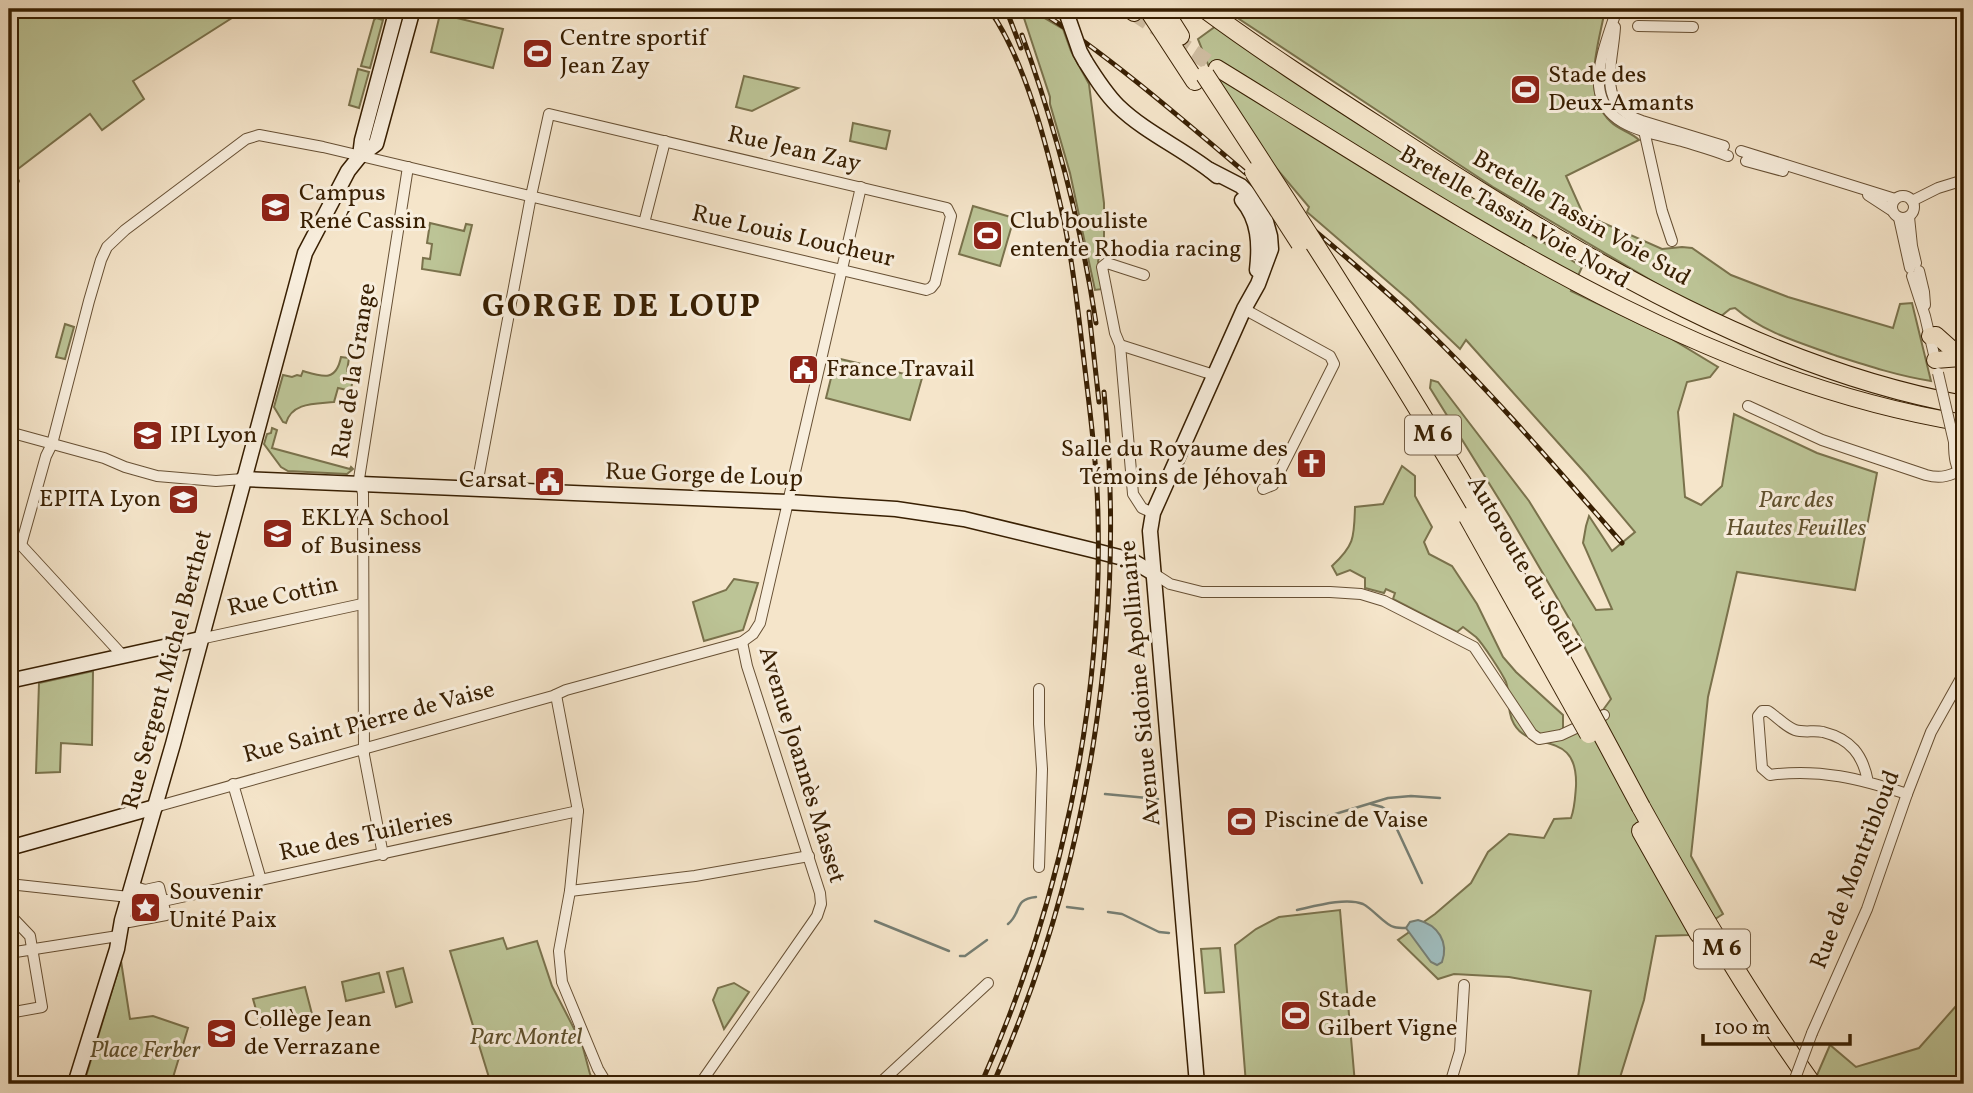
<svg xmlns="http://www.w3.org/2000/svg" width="1973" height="1093" font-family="Vollkorn,serif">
	<rect width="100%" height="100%" fill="#f5e5ca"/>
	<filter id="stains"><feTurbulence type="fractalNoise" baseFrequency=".00286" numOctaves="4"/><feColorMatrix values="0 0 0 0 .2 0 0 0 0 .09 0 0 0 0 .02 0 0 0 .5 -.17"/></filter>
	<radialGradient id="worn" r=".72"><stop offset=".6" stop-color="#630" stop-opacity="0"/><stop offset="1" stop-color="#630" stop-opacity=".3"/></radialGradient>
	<!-- green -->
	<g fill="#bcc496" stroke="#7a724c" stroke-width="2">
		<polygon points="9,9 246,9 133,81 144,99 102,130 90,114 14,172 19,181 9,201"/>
		<polygon points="1021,9 1029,9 1063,29 1071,51 1089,84 1104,203 1104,245 1098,261 1103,289 1095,290 1070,173 1050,104 1050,97"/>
		<path d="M1224,9H1605C1599,45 1580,93 1611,122C1619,130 1631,132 1639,140L1566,176L1583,214L1662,249L1682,247L1692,248L1731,275L1788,297L1893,328L1900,304L1912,303L1931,381C1899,376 1868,366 1837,356C1801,343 1764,333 1735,308L1730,309L1720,317L1686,301L1493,187Z"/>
		<polygon points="440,14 503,29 493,68 431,52"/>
		<polygon points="376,18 383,20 370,68 361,66 374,20"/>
		<path d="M1216,26L1474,198L1582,267L1571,291L1670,338L1718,367L1710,377L1687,382L1678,412L1685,497L1701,505L1722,486L1734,414L1817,453L1877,473L1855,590L1737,572L1708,697L1691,856L1723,914L1690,935L1656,936L1644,1000L1618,1084H1577L1591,991L1509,977L1454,974L1438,979L1398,940L1435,914L1471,883L1488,852L1509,834L1544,838L1554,819L1571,818C1575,807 1575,798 1576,786C1578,728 1531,754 1514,724C1506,711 1511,695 1506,682C1502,673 1483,644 1476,637C1472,634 1467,630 1463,627L1457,632L1393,599L1395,593L1386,589L1384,593L1365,588V578L1350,570L1337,575L1332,566C1355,545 1354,537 1355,507L1383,504L1402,466L1415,476V496L1432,527L1424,542L1429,554L1452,566L1477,604L1503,657L1516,672L1563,715V730L1603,710L1611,699L1577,632L1510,517L1430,388L1431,380L1438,382L1529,501L1596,610L1612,609L1583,543L1586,526L1589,516L1612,551L1635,532L1587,475L1466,340L1460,349L1409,300L1307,212L1309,207L1245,131L1211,72L1198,39Z"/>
		<polygon points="358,69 369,72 359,108 349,105"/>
		<polygon points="744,76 798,88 752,111 736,107"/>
		<polygon points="853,123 890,131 886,149 850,141"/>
		<polygon points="973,206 1014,218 1000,266 959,254"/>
		<polygon points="430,223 464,231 466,224 472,225 460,275 422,269 423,258 430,259 432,244 427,243"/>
		<polygon points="65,324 74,327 65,359 56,357"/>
		<path d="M341,357L349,358L347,371L353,376L351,391L338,388L334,402C316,404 292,402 286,423L283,422L274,407L283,375L292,377L297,375L301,376L303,371C323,377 336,382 341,357Z"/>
		<polygon points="836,358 922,378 910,420 826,398"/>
		<polygon points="272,428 277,430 272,448 350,469 351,467 353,469 347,474 288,471 281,467 264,444 267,434 271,433"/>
		<polygon points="734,579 758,583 743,630 704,641 693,602 726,590"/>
		<polygon points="93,671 92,745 61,743 60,772 36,773 39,683"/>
		<polygon points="1340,910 1355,1084 1246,1084 1235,945 1256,929 1279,917"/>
		<polygon points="503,938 507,949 537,941 552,986 582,1044 590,1074 595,1084 491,1084 450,951"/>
		<polygon points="1220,948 1224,992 1205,993 1201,949"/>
		<polygon points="121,961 130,1019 153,1016 188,1028 171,1084 86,1084 84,1083"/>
		<polygon points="403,968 412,1002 396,1007 387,972"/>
		<polygon points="379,973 384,992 346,1001 342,982"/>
		<polygon points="734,983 749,992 724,1029 713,1000 718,988"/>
		<polygon points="305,987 312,1014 261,1027 253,999"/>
		<polygon points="1964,997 1964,1084 1825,1084 1817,1075 1830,1045 1856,1067 1919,1048"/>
	</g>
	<!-- water -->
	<path fill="#9fbdbf" stroke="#767e73" stroke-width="2" d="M1418,920C1438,925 1449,942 1442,962L1437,965L1431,962L1406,928L1410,922Z"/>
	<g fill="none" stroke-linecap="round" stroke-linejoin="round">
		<!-- stream -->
		<g stroke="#767e73" stroke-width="2.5">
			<polyline points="1105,794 1158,799"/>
			<polyline points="1371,804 1382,807 1389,812 1422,883"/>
			<polyline points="1291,821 1322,818 1388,798 1411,796 1440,798"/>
			<polyline points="1067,907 1083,909"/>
			<path d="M1297,910C1315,906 1346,897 1363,904C1373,909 1386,926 1394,927C1398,928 1402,928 1406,928"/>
			<polyline points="1108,912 1122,914 1159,932 1169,933"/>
			<polyline points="875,921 949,951"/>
			<path d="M1008,924C1022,913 1013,899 1036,897"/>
			<polyline points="960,956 965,956 987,940"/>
		</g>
		<!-- primary-tunnel -->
		<polyline stroke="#cfbda2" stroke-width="16" stroke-dasharray="16 8" stroke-linecap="butt" points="1134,13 1217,68"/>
		<defs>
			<g id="street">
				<path d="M1616,12C1609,33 1597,64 1599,86C1603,128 1649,132 1682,141C1698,146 1713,150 1728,156"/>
				<polyline points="1638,26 1693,27"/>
				<path d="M1615,27C1613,64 1595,105 1642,121L1724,146"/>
				<polyline points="1643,126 1662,211 1672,241"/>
				<polyline points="1741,151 1895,199"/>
				<polyline points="1746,161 1783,171"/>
				<polyline points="1868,195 1891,210"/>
				<circle cx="1903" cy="207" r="11"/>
				<polyline points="1912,201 1938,188 1964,180"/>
				<polyline points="1909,217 1912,246 1916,263"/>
				<polyline points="1899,218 1910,268"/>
				<polyline points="644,223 665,141"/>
				<polyline points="1919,271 1924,292 1925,305"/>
				<polyline points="1144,275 1107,263 1102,267 1115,333 1120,345 1133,494 1142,508 1153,513"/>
				<polyline points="1912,276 1925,316 1936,363"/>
				<polyline points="1244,309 1330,356 1334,364 1273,485 1263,489"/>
				<polyline points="1120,345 1214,375"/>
				<path d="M1748,406L1822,440L1926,475C1941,479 1951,476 1964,468"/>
				<polyline points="9,432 104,458 125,467 157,476 216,481 243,479"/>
				<path d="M1954,442C1954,457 1955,467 1964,479"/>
				<polyline points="9,544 21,545"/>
				<polyline points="21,545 46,456 52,444 89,301 101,260 107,247 125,230 246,139 259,135 323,147 926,290 931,288 935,283 951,216 947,208 549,114 531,196 476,490"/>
				<polyline points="21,545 124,657"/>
				<polyline points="1153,573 1170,584 1202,592 1330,592 1361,594 1384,601 1474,647 1532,734 1539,739 1561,735 1604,715"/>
				<polyline points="200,639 362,604"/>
				<polyline points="1039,689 1039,724 1042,769 1039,867"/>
				<polyline points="556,695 578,811 570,891 559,951 562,982 598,1069 607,1084"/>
				<path d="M1868,782C1863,755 1851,739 1823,732C1814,730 1804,733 1795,730C1786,727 1776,716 1768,711H1762L1758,716L1762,768L1770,775C1819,768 1861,779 1907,794"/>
				<polyline points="233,784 261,880"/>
				<polyline points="155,807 553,696 566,690 742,642 753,634 760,623 861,187"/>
				<polyline points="383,855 364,755 363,493 359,479 408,167"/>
				<polyline points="9,884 129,897"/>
				<polyline points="570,891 695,876 809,856"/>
				<polyline points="163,901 578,811"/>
				<polyline points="9,914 30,936 42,1007 9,1013"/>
				<polyline points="122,920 129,922 166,915 159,887 145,890 132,886"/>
				<polyline points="9,953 118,936"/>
				<polyline points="1812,1033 1867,909 1907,794 1931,732 1964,673"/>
				<polyline points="700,1084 817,916 821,904 820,893 747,666 742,642"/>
				<polyline points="879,1084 988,983"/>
				<polyline points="1450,1084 1460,1051 1464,985"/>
			</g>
			<g id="secondary">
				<path d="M1085,61C1095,77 1105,93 1118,106C1147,134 1186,150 1217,176"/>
				<polyline points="360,156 362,140 397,9"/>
				<path d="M1242,200C1259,220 1260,244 1257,270"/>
				<polyline points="243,479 788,502 896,509 964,519 1092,550 1131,560 1153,573"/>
				<polyline points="9,681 200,639"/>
				<polyline points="9,848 155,807"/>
				<polyline points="75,1084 117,949 122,920 173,744 305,253 348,171 360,156 376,144 413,9"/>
				<polyline points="1197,1084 1150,531 1153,513 1244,309 1258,284 1271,249 1270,236 1265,218 1256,201 1241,186 1210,170"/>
			</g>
			<g id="primary">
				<polyline points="1129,9 1134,13"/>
				<path d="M1217,68C1449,210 1690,379 1964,423"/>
				<polyline points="1930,336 1936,335 1964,360"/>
				<polyline points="1935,360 1961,358"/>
			</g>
			<g id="highway">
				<polyline points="1148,9 1195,81"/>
				<polyline points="1163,9 1180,36"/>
				<path d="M1205,9C1278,63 1354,110 1429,159C1595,265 1768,369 1964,405"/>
				<path d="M1641,807C1694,902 1748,995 1812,1084"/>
				<polyline points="1641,831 1699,934"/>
			</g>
		</defs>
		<!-- street casing -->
		<use href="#street" stroke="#675034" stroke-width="12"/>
		<!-- secondary casing -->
		<use href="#secondary" stroke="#381f02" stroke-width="17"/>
		<!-- primary casing -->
		<use href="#primary" stroke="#381f02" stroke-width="18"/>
		<!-- highway casing -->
		<use href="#highway" stroke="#381f02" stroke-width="20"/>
		<!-- street -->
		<use href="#street" stroke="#f8eedd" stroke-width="10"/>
		<!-- secondary -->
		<use href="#secondary" stroke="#f8eedd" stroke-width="14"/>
		<!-- primary -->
		<use href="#primary" stroke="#f5e5ca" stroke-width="16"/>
		<!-- highway -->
		<use href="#highway" stroke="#f5e5ca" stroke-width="18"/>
		<defs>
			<g id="rail">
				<polyline points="1006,9 1021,48"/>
				<path d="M1037,9C1109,56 1175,113 1241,169C1303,221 1366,272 1425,328C1495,396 1558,470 1622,543"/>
				<path d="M1022,35C1056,129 1081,224 1096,323"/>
				<polyline points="1089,312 1099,402"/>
				<path d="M981,1084C1059,909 1103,708 1098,516C1097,464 1090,412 1084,361C1078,311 1073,262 1062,212C1048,150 1026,61 989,9"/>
				<path d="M993,1084C1089,869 1127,626 1104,392"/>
			</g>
		</defs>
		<!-- rail casing -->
		<use href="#rail" stroke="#381f02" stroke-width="5"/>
		<!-- rail -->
		<use href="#rail" stroke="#f8eedd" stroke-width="2.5" stroke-dasharray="8" stroke-linecap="butt"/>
		<defs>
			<g id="street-bridge">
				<polyline points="1938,373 1954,442"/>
				<polyline points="1793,1084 1812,1033"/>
			</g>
			<polyline id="secondary-bridge" points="1065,9 1080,52 1085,61"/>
			<g id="highway-bridge">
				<path d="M1205,75C1296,214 1386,353 1470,496C1530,598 1585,703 1641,807"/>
				<polyline points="1254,172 1300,243"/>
				<polyline points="1468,517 1589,734"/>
			</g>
		</defs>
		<!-- street-bridge casing -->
		<use href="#street-bridge" stroke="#675034" stroke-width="12" stroke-linecap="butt"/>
		<!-- secondary-bridge casing -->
		<use href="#secondary-bridge" stroke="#381f02" stroke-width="17" stroke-linecap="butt"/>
		<!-- highway-bridge casing -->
		<use href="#highway-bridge" stroke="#381f02" stroke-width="20" stroke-linecap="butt"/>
		<!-- street-bridge -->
		<use href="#street-bridge" stroke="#f8eedd" stroke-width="10"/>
		<!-- secondary-bridge -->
		<use href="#secondary-bridge" stroke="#f8eedd" stroke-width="14"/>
		<!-- highway-bridge -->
		<use href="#highway-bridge" stroke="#f5e5ca" stroke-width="18"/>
	</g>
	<!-- icons -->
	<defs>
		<symbol id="stadium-square" viewBox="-11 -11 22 22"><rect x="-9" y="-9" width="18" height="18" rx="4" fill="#8f2418" stroke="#f8eedd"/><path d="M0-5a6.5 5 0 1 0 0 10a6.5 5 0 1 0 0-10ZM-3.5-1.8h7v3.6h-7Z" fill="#fff"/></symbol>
		<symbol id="university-square" viewBox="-11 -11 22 22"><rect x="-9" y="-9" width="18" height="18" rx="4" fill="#8f2418" stroke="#f8eedd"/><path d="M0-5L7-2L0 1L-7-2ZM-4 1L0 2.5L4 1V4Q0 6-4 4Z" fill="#fff"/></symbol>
		<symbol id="civic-square" viewBox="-11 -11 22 22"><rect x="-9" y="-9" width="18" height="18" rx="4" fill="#8f2418" stroke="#f8eedd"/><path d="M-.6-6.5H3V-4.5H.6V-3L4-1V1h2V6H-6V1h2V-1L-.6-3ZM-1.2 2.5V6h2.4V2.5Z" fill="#fff"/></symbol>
		<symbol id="church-square" viewBox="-11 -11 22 22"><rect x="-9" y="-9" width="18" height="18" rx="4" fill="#8f2418" stroke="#f8eedd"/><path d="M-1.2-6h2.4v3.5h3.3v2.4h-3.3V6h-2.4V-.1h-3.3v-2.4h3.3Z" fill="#fff"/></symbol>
		<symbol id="sight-square" viewBox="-11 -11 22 22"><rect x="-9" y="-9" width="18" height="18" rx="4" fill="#8f2418" stroke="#f8eedd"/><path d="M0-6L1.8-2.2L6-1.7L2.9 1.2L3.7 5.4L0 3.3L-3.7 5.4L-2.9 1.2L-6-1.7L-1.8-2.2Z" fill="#fff"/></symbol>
		<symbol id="school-square" viewBox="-11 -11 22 22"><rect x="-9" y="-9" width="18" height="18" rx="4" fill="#8f2418" stroke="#f8eedd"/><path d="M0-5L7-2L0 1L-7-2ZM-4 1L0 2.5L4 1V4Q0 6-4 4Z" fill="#fff"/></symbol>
	</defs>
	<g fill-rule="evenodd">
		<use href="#stadium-square" x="520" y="36" width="35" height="35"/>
		<use href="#stadium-square" x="1508" y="72" width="35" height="35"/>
		<use href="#university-square" x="258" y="190" width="35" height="35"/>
		<use href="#stadium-square" x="970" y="218" width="35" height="35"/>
		<use href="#civic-square" x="786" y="352" width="35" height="35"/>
		<use href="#university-square" x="130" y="418" width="35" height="35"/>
		<use href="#church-square" x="1294" y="446" width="35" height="35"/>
		<use href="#civic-square" x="532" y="464" width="35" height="35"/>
		<use href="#university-square" x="166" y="482" width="35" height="35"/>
		<use href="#university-square" x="260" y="516" width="35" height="35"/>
		<use href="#stadium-square" x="1224" y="804" width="35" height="35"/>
		<use href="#sight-square" x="128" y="890" width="35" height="35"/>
		<use href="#stadium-square" x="1278" y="998" width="35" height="35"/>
		<use href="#school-square" x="204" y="1016" width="35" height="35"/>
	</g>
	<g text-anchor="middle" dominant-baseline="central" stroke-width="6" stroke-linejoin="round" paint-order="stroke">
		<!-- shield labels -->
		<g fill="#f8eedd" stroke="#725d44" stroke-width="2">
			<rect x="1405" y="415.5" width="56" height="39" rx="5"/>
			<rect x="1694" y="929.5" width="56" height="39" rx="5"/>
		</g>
		<g font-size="23" font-weight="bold" fill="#381f02">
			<text x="1433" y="435">M 6</text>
			<text x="1722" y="949">M 6</text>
		</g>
		<!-- poi labels -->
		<g font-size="24" fill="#381f02" stroke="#f8eedd" text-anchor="start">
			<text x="560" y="39">Centre sportif<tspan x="560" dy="28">Jean Zay</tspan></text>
			<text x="1548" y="76">Stade des<tspan x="1548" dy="28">Deux-Amants</tspan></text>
			<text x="299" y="194">Campus<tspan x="299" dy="28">René Cassin</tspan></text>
			<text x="1010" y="222">Club bouliste<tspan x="1010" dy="28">entente Rhodia racing</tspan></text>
			<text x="826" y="370">France Travail</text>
			<text x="170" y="436">IPI Lyon</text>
			<text x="1288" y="450" text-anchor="end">Salle du Royaume des<tspan x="1288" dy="28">Témoins de Jéhovah</tspan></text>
			<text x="527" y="481" text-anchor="end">Carsat</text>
			<text x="161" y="500" text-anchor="end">EPITA Lyon</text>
			<text x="301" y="519">EKLYA School<tspan x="301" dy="28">of Business</tspan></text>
			<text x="1264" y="821">Piscine de Vaise</text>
			<text x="169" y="893">Souvenir<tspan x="169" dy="28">Unité Paix</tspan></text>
			<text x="1318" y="1001">Stade<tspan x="1318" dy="28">Gilbert Vigne</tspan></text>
			<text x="244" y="1020">Collège Jean<tspan x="244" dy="28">de Verrazane</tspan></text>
		</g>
		<!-- street labels -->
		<g font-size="24" fill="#381f02" stroke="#f8eedd">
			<text transform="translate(794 150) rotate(13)">Rue Jean Zay</text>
			<text transform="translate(1514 218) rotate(30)">Bretelle Tassin Voie Nord</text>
			<text transform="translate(1581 219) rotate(30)">Bretelle Tassin Voie Sud</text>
			<text transform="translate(793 237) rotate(13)">Rue Louis Loucheur</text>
			<text transform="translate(355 371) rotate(-81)">Rue de la Grange</text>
			<text transform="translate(704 476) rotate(2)">Rue Gorge de Loup</text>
			<text transform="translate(1523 566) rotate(60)">Autoroute du Soleil</text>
			<text transform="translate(283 597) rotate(-13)">Rue Cottin</text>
			<text transform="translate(168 670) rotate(-75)">Rue Sergent Michel Berthet</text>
			<text transform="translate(1141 683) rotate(-95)">Avenue Sidoine Apollinaire</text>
			<text transform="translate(369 723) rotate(-15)">Rue Saint Pierre de Vaise</text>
			<text transform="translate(801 765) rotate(73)">Avenue Joannès Masset</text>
			<text transform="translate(366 836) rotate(-12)">Rue des Tuileries</text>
			<text transform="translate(1856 870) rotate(-69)">Rue de Montribloud</text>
		</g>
		<!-- park labels -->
		<g font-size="24" font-style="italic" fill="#60512e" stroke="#f8eedd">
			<text x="1796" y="501">Parc des<tspan x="1796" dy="28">Hautes Feuilles</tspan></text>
			<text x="526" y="1038">Parc Montel</text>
			<text x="145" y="1051">Place Ferber</text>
		</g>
		<!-- district labels -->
		<g font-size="32" font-weight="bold" letter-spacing="2" fill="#381f02" stroke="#f8eedd">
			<text x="622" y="308">GORGE DE LOUP</text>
		</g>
	</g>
	<!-- margin -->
	<rect width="1973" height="1093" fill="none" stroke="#f5e5ca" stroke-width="35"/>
	<rect x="10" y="10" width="1952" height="1072" fill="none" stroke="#381f02" stroke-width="3.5"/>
	<rect x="18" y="18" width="1938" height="1058" fill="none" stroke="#381f02" stroke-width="2"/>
	<!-- scale -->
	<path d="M1703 1034v10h147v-10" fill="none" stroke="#381f02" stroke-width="3.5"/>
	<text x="1714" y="1034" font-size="21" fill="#381f02" stroke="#f8eedd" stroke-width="5" paint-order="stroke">100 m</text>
	<rect width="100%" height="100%" filter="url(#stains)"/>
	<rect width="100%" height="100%" fill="url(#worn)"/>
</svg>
